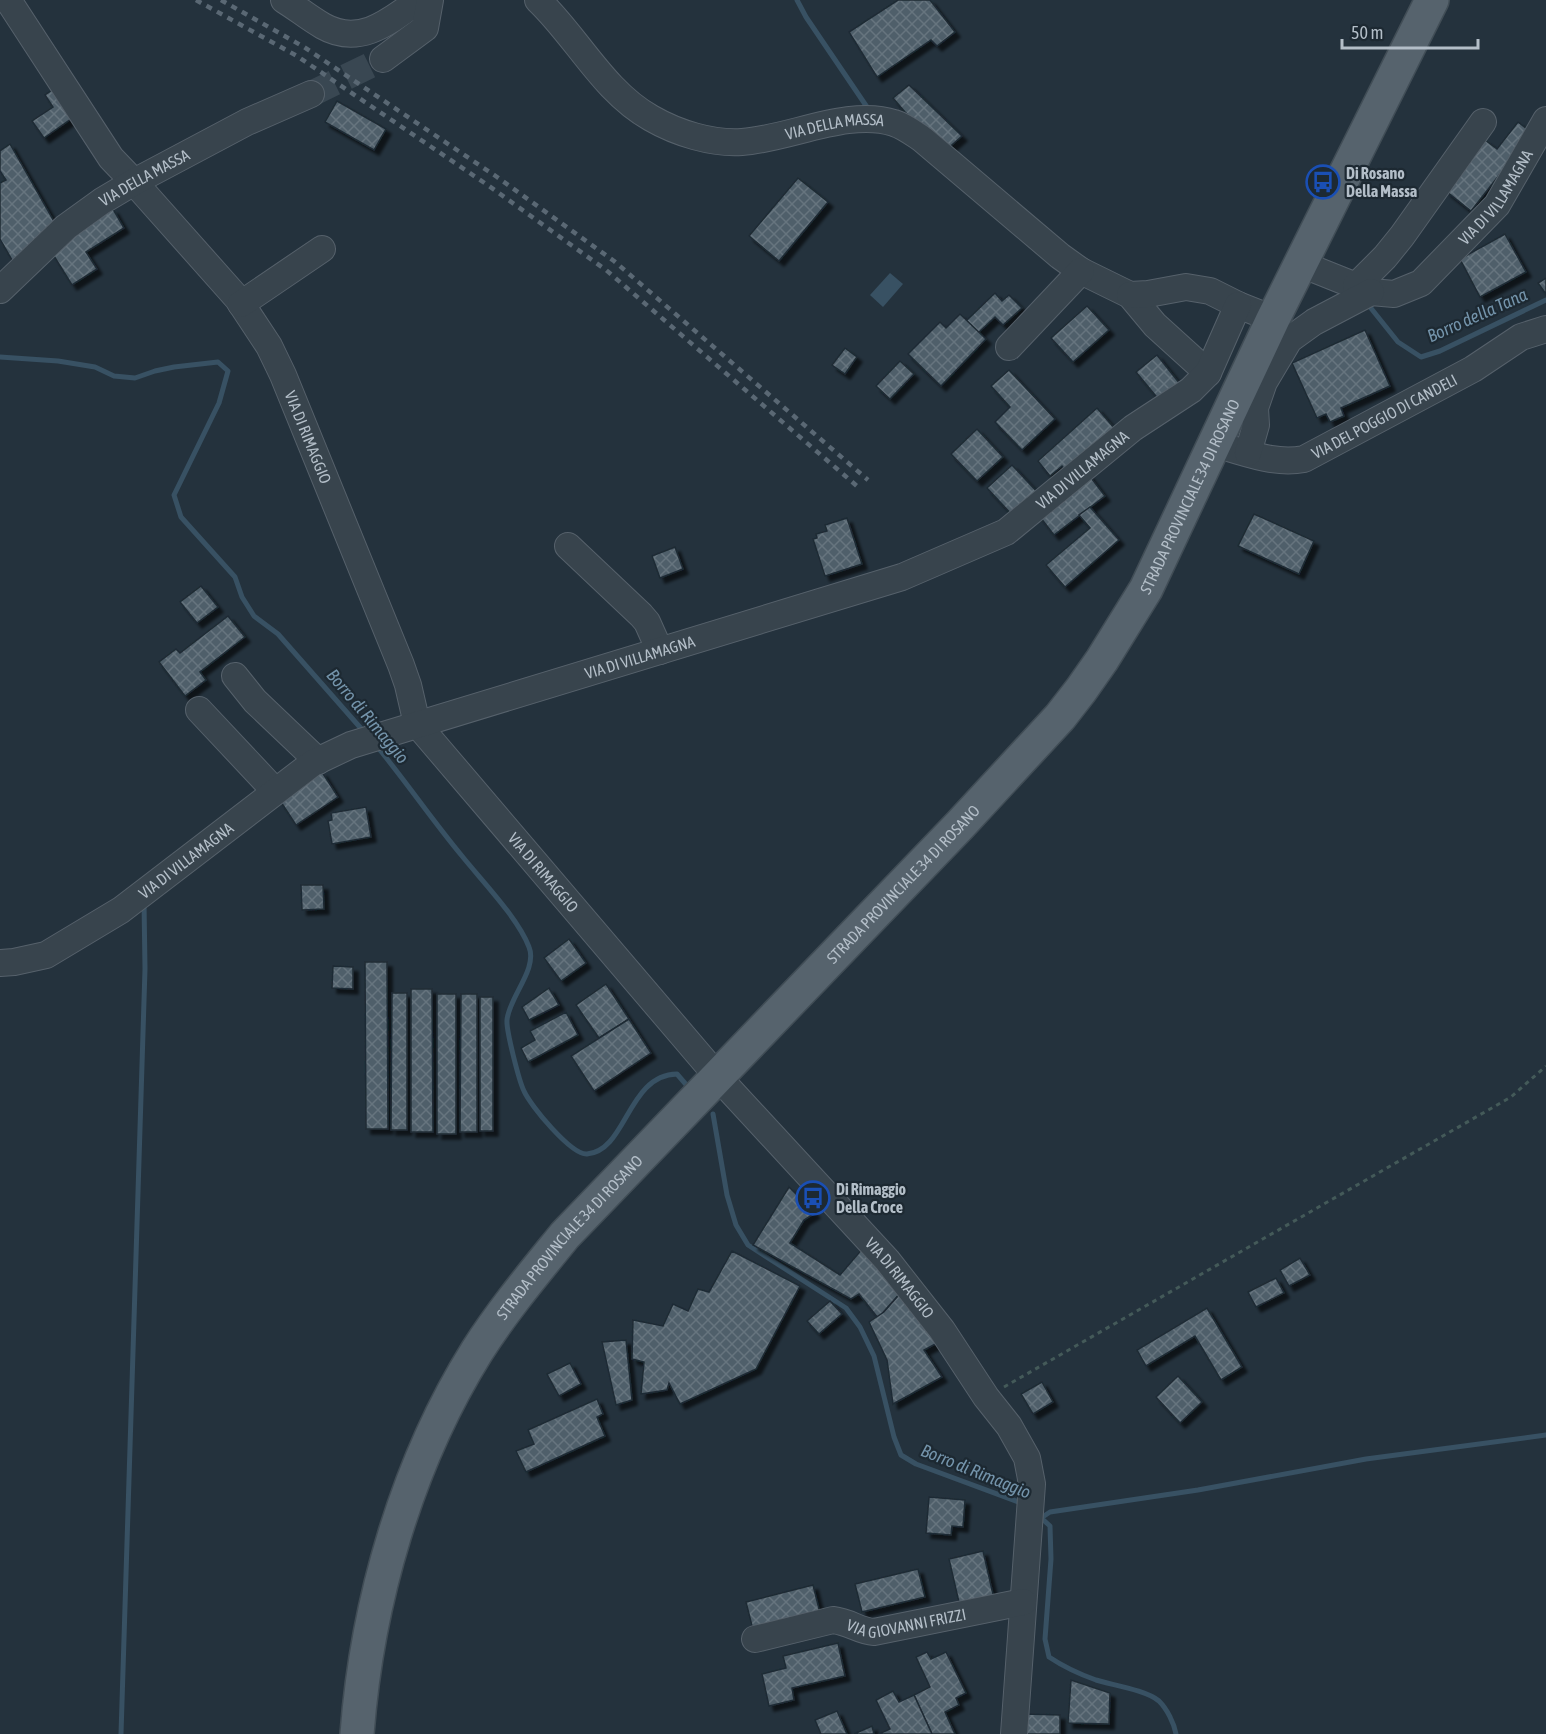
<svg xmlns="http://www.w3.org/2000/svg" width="1546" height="1734" font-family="'Asap Condensed',sans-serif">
	<defs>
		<pattern id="building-cross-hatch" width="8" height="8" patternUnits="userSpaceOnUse" patternTransform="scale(1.5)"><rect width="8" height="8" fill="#4f5f6a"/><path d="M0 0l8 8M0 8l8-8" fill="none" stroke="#66747e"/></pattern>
		<filter id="shadow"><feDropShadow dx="5" dy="5" stdDeviation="1.5" flood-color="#0009"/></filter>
	</defs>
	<rect width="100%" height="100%" fill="#24323d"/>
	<!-- water -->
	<polygon fill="#385163" points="890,273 903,284 883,307 870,295"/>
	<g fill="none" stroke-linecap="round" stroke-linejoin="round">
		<!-- stream -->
		<g stroke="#385163" stroke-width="5">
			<polyline points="797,0 806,17 869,110"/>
			<polyline points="1370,307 1398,342 1421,357 1440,351 1546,300"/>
			<polyline points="0,357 58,361 95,367 114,376 135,378 155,371 174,367 218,362 228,371 219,403 174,495 181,517 235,577 242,597 254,616 278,634 365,733"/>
			<path d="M375,744C405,780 432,820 462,856C482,881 518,918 529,947C538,969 509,997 507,1020C506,1030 519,1081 524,1091C530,1105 571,1155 587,1154C627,1151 627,1075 677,1074L689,1088"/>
			<polyline points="713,1114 727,1195 736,1225 748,1245 846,1308 860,1327 874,1356 894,1437 901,1455 916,1464 1024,1504"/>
			<path d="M1038,1515L1050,1526L1051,1559L1045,1639L1049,1657C1064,1667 1079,1674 1096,1680C1112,1685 1146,1690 1159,1701C1167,1709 1174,1723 1176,1734"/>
			<polyline points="1041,1518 1050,1512 1198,1490 1366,1459 1546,1435"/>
			<polyline points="121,1734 145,969 144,902"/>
		</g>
	</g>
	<!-- building -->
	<g fill="url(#building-cross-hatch)" stroke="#1f2b34" stroke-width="1.5" filter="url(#shadow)">
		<polygon points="898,0 930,0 955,32 937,46 931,40 877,77 849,32"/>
		<polygon points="909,85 962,136 945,151 905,112 893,98"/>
		<polygon points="58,86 78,114 44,138 32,121 53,107 45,95"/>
		<polygon points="337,101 386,129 374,150 325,122"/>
		<polygon points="1518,122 1532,133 1471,211 1446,191 1485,140 1497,149"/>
		<polygon points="10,144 56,225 16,267 0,239 0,183 6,180 0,171 0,151"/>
		<polygon points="798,178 828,202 779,261 749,236"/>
		<polygon points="113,209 124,228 86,252 97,269 72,285 49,248"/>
		<polygon points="1505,234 1526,272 1480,297 1460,259"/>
		<polygon points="1546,278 1546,294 1538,283"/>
		<polygon points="995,293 1002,301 1009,295 1022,308 1003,325 995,317 978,333 966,321"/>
		<polygon points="1087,306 1109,330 1073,362 1051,338"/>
		<polygon points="960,314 986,339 941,386 908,354 940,322 946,328"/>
		<polygon points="1365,330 1390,386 1341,408 1344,416 1330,422 1326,414 1317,418 1292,363"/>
		<polygon points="845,348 857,357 845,374 832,365"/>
		<polygon points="1157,355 1180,384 1160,401 1136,372"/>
		<polygon points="900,361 914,374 890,399 876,386"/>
		<polygon points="1009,370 1055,419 1022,450 995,422 1010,407 991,386"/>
		<polygon points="1097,408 1115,429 1068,473 1062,466 1050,476 1038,461"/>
		<polygon points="977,429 1003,457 977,481 951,454"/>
		<polygon points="1012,465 1040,495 1015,518 987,488"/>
		<polygon points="1088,474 1105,496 1054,535 1037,513"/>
		<polygon points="1090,507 1119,540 1065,587 1046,565 1090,528 1079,515"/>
		<polygon points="1254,514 1314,541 1299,574 1238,546"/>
		<polygon points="847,518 862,564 825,576 813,539 817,538 816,534 827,531 825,525"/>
		<polygon points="675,547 683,569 660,578 652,556"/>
		<polygon points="201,586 218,607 197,623 180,602"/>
		<polygon points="228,616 245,637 200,672 206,680 185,696 159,662 176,649 180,653"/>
		<polygon points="322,772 338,797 296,825 279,799"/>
		<polygon points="366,807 371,837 332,844 328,821 332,820 331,813"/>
		<polygon points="301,885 323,885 324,909 302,910"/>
		<polygon points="569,939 586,963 561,981 544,958"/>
		<polygon points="365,962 387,962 388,1129 366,1129"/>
		<polygon points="333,966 353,967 353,989 332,988"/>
		<polygon points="606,984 629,1019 599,1038 576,1005"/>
		<polygon points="549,988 559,1005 529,1020 522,1007"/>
		<polygon points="411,989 432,989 433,1132 411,1132"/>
		<polygon points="392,993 407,993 407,1130 391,1130"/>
		<rect x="437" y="994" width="19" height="140"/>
		<polygon points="461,994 477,994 477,1132 460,1132"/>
		<rect x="480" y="997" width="13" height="134"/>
		<polygon points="566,1012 578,1035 528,1062 521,1048 535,1040 530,1031"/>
		<polygon points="629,1019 651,1053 594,1091 571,1056"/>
		<polygon points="789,1187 815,1213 804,1220 790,1243 840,1275 864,1247 904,1289 878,1318 859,1294 851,1299 753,1245"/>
		<polygon points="732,1251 800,1286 756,1369 680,1404 669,1383 667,1390 641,1394 644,1362 632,1359 633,1320 663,1326 673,1304 688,1311 698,1289 709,1292"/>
		<polygon points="1300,1258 1310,1275 1289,1286 1280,1270"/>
		<polygon points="1276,1278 1284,1293 1256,1307 1248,1292"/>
		<polygon points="904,1289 941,1341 924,1350 942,1377 893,1404 887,1360 869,1322 884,1312"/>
		<polygon points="830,1301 842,1314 819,1334 807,1321"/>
		<polygon points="1207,1308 1242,1367 1221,1380 1195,1336 1146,1366 1137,1350"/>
		<polygon points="626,1340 632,1400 616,1405 602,1342"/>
		<polygon points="570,1363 581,1384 559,1396 547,1374"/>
		<polygon points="1178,1376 1202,1402 1180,1423 1156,1397"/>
		<polygon points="1042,1382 1053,1402 1033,1414 1021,1394"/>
		<polygon points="597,1399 603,1414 597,1417 605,1436 526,1472 516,1451 534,1444 528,1430"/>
		<polygon points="929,1497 965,1500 963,1527 952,1526 951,1535 926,1533"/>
		<polygon points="983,1551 995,1603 961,1611 949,1559"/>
		<polygon points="918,1569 925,1597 862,1612 855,1584"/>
		<polygon points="813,1585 820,1613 753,1630 746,1602"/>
		<polygon points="838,1643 845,1676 792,1688 794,1700 769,1706 762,1674 786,1668 783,1656"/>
		<polygon points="927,1652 931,1659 946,1652 966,1693 956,1698 959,1705 945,1712 955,1734 932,1734 914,1695 930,1687 916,1657"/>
		<polygon points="1071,1680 1110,1693 1109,1724 1068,1723"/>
		<polygon points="893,1691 899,1702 914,1695 932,1734 879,1734 890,1729 876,1700"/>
		<polygon points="837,1711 847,1734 821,1734 815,1720"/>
		<polygon points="1025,1714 1060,1715 1060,1734 1024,1734"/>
		<polygon points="872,1726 874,1734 854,1734"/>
	</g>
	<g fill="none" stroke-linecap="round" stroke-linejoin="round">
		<!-- minor-tunnel -->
		<polyline stroke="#394752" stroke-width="26" stroke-dasharray="26 13" stroke-linecap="butt" points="311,94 383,59"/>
		<defs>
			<g id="minor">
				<path id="s1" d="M8,0L111,158L134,182L238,299L269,346L283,375L401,665L408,685L417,724L718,1077L887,1260L942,1330L986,1397L1009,1426L1027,1458L1032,1484L1014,1734"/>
				<path d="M284,0C297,8 309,18 323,26C360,47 390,21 419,0"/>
				<path id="s2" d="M538,0C577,37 603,91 651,118C677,133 712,144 742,142C789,139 849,108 894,123C904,126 913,133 922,139L1060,256L1081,271L1130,295L1155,325L1208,373"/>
				<polyline points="383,59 425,28 430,0"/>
				<path id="s3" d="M1301,264L1371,292L1394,294L1421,283L1497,205L1546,120"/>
				<polyline points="1356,286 1385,257 1402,236 1483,122"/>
				<path id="s4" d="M0,290L66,227L102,201L134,182L247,122L311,94"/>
				<polyline points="1130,295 1148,294 1186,287 1210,291 1238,305 1273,319"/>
				<polyline points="241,304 322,249"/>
				<polyline points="1009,347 1081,271"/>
				<path id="s5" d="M1213,444C1244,451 1272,465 1304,459L1473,369L1521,337L1546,329"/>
				<polyline points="1248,453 1256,425 1255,408 1264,382 1289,340 1314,322 1371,292"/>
				<polyline points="568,546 641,615 647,622 660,651"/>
				<polyline points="235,676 255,701 318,761"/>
				<polyline points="199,710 275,791"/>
				<path id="s6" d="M0,963L14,962L46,955L121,910L313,763L351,745L902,577L1006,532L1133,428L1191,390L1208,373L1238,305"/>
				<path id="s7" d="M755,1639L833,1620C850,1622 859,1631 874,1632L1023,1602"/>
			</g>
			<g id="major">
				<path id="s8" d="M357,1734C367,1602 407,1463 477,1351C503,1310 535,1272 565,1235L960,825L1060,717L1081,690L1102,660L1146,589L1273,319L1432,0"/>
			</g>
		</defs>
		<!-- minor casing -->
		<use href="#minor" stroke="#56616b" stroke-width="28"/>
		<!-- major casing -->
		<use href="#major" stroke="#414d56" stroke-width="36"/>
		<!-- path -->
		<polyline stroke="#445a59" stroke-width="3" stroke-dasharray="4.5 4.5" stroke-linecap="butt" points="1004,1387 1511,1097 1546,1066"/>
		<!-- minor -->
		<use href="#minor" stroke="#38444d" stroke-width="26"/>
		<!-- major -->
		<use href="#major" stroke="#56636d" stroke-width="33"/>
		<!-- rail -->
		<g stroke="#5a6874" stroke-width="4.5" stroke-dasharray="6 6" stroke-linecap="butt">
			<polyline points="196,0 297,56 489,186 606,270 858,487"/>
			<polyline points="221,0 304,47 497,177 614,261 868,480"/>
		</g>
	</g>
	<!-- icons -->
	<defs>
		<symbol id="bus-ring" viewBox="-11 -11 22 22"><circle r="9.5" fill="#1d2932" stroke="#1a4fb4" stroke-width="1.5"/><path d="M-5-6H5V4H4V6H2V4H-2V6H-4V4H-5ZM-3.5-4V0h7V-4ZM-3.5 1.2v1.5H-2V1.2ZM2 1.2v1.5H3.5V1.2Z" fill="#1a4fb4"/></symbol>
	</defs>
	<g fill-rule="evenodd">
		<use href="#bus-ring" x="1304" y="163" width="38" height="38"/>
		<use href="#bus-ring" x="794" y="1179" width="38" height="38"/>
	</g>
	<g text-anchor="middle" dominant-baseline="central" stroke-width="4.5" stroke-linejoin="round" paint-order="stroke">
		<!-- street labels -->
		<g font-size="16" fill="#b3bec8" stroke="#1d2932">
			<text stroke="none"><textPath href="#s2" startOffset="354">VIA DELLA MASSA</textPath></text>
			<text stroke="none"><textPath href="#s4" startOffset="184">VIA DELLA MASSA</textPath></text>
			<text stroke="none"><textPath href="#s3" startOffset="242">VIA DI VILLAMAGNA</textPath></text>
			<text stroke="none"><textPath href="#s5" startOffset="184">VIA DEL POGGIO DI CANDELI</textPath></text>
			<text stroke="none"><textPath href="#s1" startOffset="534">VIA DI RIMAGGIO</textPath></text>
			<text stroke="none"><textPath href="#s6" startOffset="1206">VIA DI VILLAMAGNA</textPath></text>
			<text stroke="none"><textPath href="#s8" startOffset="1524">STRADA PROVINCIALE 34 DI ROSANO</textPath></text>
			<text stroke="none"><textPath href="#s6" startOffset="720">VIA DI VILLAMAGNA</textPath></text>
			<text stroke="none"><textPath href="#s6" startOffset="216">VIA DI VILLAMAGNA</textPath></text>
			<text stroke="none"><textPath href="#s1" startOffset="1036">VIA DI RIMAGGIO</textPath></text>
			<text stroke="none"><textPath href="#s8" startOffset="1038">STRADA PROVINCIALE 34 DI ROSANO</textPath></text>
			<text stroke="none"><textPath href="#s8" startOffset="552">STRADA PROVINCIALE 34 DI ROSANO</textPath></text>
			<text stroke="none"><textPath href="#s1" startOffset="1576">VIA DI RIMAGGIO</textPath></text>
			<text stroke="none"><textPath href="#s7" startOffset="156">VIA GIOVANNI FRIZZI</textPath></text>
		</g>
		<!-- poi labels -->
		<g font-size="16" font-weight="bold" fill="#b3bec8" stroke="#1d2932" text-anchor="start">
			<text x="1346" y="173">Di Rosano<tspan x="1346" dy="18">Della Massa</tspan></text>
			<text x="836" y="1189">Di Rimaggio<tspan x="836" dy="18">Della Croce</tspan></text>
		</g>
		<!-- water labels -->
		<g font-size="18" font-style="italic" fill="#7494ab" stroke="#1d2932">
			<text transform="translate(1477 315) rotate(-24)">Borro della Tana</text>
			<text transform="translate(368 716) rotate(50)">Borro di Rimaggio</text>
			<text transform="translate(976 1471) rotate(22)">Borro di Rimaggio</text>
		</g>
	</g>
	<!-- scale -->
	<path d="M1342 39v9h136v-9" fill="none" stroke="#b3bec8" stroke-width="3"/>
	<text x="1351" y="39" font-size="18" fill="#b3bec8" stroke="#1d2932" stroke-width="4.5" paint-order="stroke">50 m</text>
</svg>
